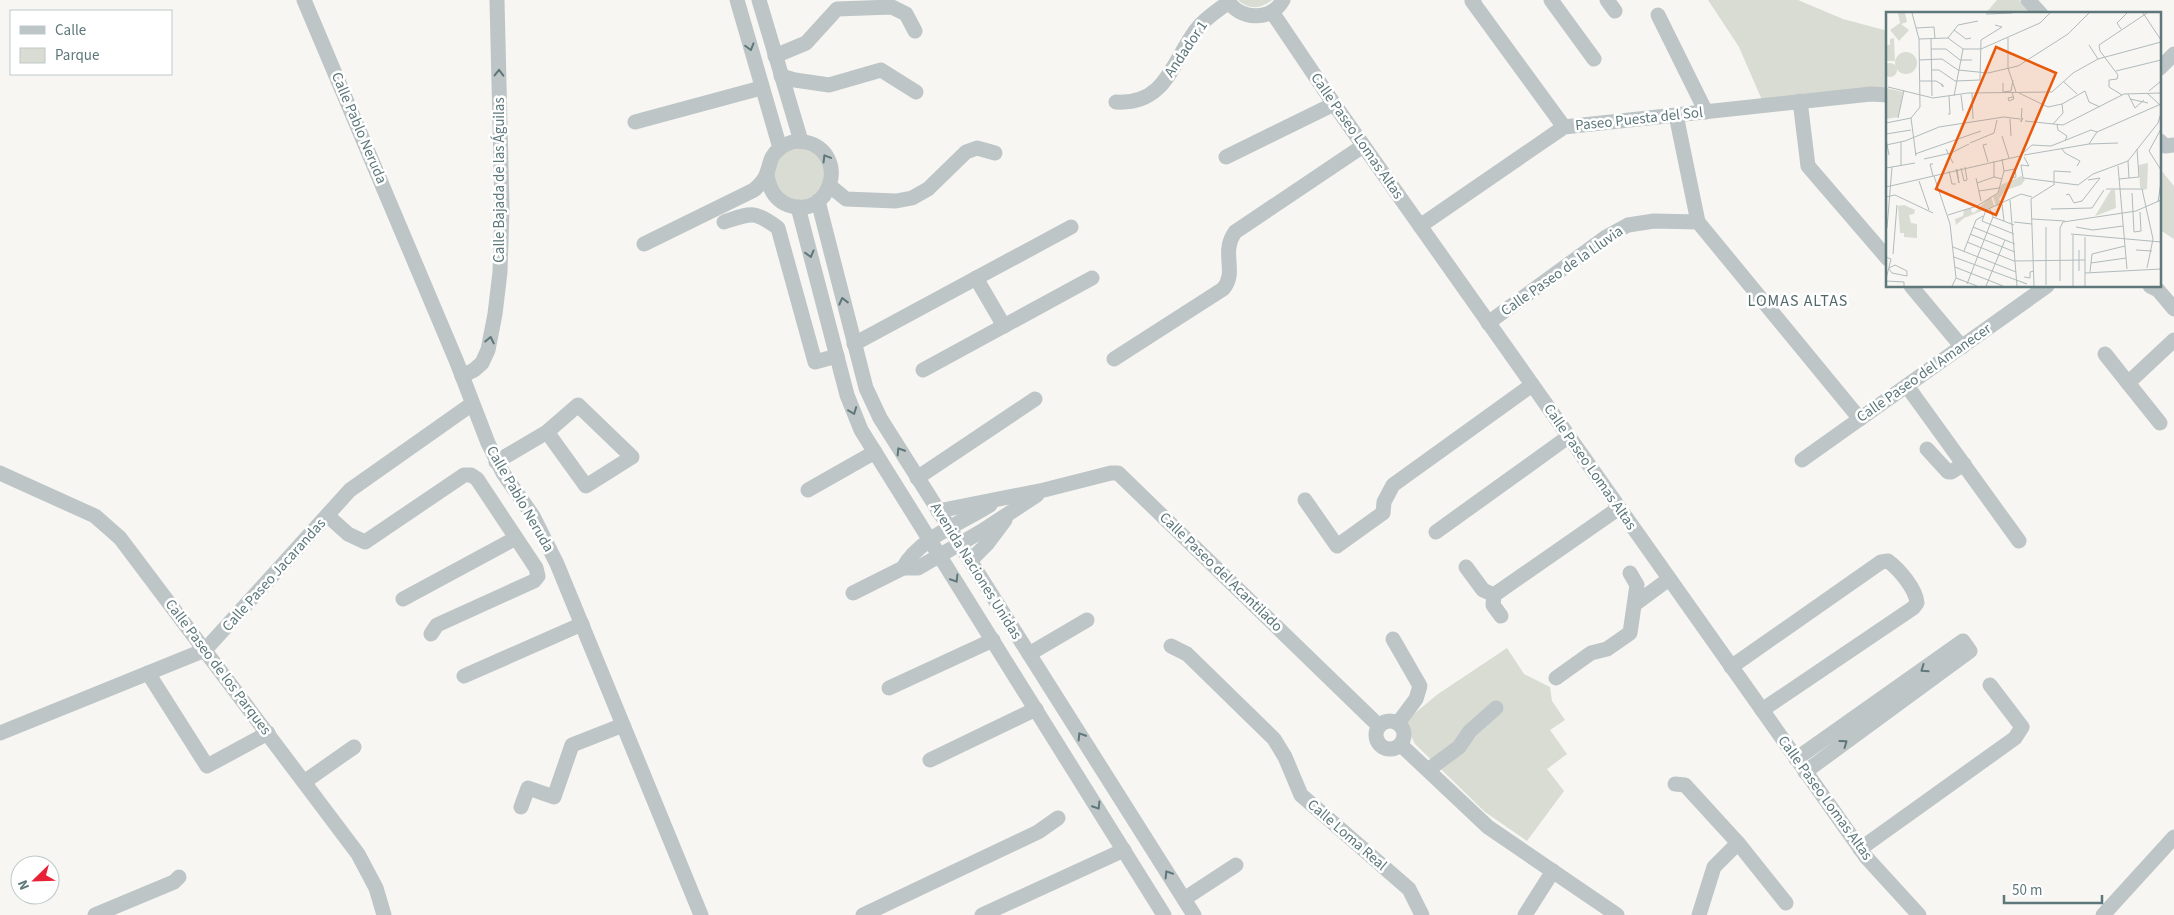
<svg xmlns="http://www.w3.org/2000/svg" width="2174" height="915" font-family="'Source Sans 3',sans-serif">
	<rect width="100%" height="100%" fill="#f7f6f3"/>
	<!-- green -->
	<g fill="#d9dcd2">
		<path d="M1238,0H1272C1261,9 1249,10 1238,0Z"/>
		<polygon points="1708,0 1798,0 1843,19 1888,31 1888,87 1762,100 1739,47"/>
		<polygon points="1997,0 2019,0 2032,14 1985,14"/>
		<polygon points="792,145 825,157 826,191 805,204 781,199 771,166"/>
		<polygon points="2160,169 2174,186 2174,239 2160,230"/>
		<polygon points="1507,648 1524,674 1550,687 1552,701 1565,720 1550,730 1567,754 1547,769 1564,791 1527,841 1485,812 1415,744 1404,722 1438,694"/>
	</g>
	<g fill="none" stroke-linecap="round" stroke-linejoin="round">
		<!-- minor -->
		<g stroke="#bdc5c6" stroke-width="15">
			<polyline points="304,0 456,360 488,443 503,473 533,516 557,564 701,915"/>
			<polyline points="737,0 780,148"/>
			<polyline points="759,0 801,141"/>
			<path d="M1227,0C1240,20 1271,22 1283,0"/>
			<polyline points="1474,0 1472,1 1564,127"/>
			<polyline points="1551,0 1594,59"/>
			<polyline points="1607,0 1615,11"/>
			<polyline points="2028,0 2041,14"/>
			<polyline points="1272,12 1334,104 1866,857 1919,915"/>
			<polyline points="1658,15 1706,112"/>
			<polyline points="775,56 806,43 837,9 892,7 906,14 915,31"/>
			<polyline points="2160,68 2174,54"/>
			<polyline points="781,76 795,80 829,85 881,70 916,92"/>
			<polyline points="1800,101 1808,166 1888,259"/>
			<path d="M1116,102C1166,105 1172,62 1196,30C1205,18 1217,11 1229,2"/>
			<polyline points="1676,115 1698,222 1860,419"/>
			<polyline points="635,122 761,88"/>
			<polyline points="2160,141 2165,146 2174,145"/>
			<polyline points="1226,157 1334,104"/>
			<polyline points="830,186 846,199 896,201 912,198 928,189 966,152 977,148 995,153"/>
			<polyline points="818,201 866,388 880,418 1194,915"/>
			<polyline points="798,207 847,395 861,430 1164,915"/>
			<path d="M724,222C751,213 754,210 778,228L815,362L837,356"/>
			<polyline points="1420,226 1564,127 1871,94 1888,95"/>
			<path d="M644,244L754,190C758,186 764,181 766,175C771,165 768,158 779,149C786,143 796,140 805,142C851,152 831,221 788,205C775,200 769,188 767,175"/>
			<polyline points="976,278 1004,326"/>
			<polyline points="1911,286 1962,347"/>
			<polyline points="2150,286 2158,290 2174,309"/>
			<polyline points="1488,323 1606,237 1628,225 1654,221 1698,222"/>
			<polyline points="854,344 1071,227"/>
			<polyline points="2105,354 2128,383 2174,340"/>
			<path d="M1114,359L1223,289C1238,272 1220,253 1235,232L1363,146"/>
			<polyline points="923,370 1092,278"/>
			<polyline points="462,376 474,370 482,363 488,350 495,314 500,272 502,208 497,0"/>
			<polyline points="2128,383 2160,423"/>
			<polyline points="1907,386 2019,541"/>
			<polyline points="1927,449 1948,472 1951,472 1964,464"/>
			<polyline points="1802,460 2047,286"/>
			<polyline points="496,462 547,432 578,405 632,457 586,486 547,432"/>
			<polyline points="0,473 95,516 120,538 358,854 376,888 384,915"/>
			<polyline points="917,478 1035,399"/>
			<polyline points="808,490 875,452"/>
			<polyline points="1305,500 1337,546 1383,513 1384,502 1393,485 1532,385"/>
			<polyline points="938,511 1044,490 1111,473 1118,473 1379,726"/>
			<polyline points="328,516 348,534 365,542 464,475 471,475 477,479 536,568 538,576 534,581 437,625 431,634"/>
			<polyline points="1436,532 1568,437"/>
			<polyline points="970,561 987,544 1005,520"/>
			<polyline points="1466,567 1483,590 1494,595 1493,605 1501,616"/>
			<path d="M903,568C919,538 962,523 990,505"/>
			<polyline points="853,593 903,568 918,568 982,531 1037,495"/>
			<polyline points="1494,595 1619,508"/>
			<polyline points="403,599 516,538"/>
			<polyline points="1635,604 1669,579"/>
			<polyline points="1393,639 1420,686 1416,699 1398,723"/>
			<polyline points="1171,646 1187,654 1274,739 1285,757 1301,795 1409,889 1422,915"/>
			<polyline points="1029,654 1087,620"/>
			<path d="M1731,667L1881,562L1888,561C1899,569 1916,589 1917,603L1913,608L1762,710"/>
			<polyline points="148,673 207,766 268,733"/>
			<polyline points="464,676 582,624"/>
			<polyline points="1556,678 1591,653 1607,649 1630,633 1637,585 1630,573"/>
			<polyline points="889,688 993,640"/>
			<circle cx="1390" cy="735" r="14"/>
			<polyline points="0,733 205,650 350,490 472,404"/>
			<polyline points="1401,745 1488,827 1617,915"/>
			<polyline points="1796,759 1963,641 1970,651 1805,772"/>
			<polyline points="930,760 1036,709"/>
			<polyline points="1428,770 1459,747 1470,731 1496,708"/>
			<polyline points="304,782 354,747"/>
			<polyline points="1675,784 1685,785 1738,843 1786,903"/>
			<polyline points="521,807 528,788 554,797 572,745 623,725"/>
			<polyline points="1860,849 2015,738 2022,727 1990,685"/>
			<polyline points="1184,899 1236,865"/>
			<polyline points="95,915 174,882 179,877"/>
			<polyline points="863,915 1038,832 1058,818"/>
			<polyline points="982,915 1124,850"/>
			<polyline points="1525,915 1553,871"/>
			<polyline points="1699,915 1714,867 1738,843"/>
			<polyline points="2103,915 2174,837"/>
		</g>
	</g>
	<!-- one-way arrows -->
	<defs><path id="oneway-chevron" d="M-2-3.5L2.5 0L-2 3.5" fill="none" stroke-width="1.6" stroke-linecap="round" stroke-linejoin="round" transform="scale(1.25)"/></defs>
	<g stroke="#5d777a">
		<use href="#oneway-chevron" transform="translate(750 47) rotate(74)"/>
		<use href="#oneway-chevron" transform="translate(499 73) rotate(-89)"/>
		<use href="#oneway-chevron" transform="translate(826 158) rotate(-121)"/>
		<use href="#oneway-chevron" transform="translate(810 254) rotate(75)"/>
		<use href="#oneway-chevron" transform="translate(843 301) rotate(-104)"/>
		<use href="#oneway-chevron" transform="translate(490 340) rotate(-78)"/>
		<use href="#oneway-chevron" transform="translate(853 411) rotate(69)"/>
		<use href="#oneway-chevron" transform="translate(900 451) rotate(-122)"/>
		<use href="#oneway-chevron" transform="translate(955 579) rotate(58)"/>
		<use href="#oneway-chevron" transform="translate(1924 669) rotate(145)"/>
		<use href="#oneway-chevron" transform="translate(1081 736) rotate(-122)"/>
		<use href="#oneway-chevron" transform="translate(1844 743) rotate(-36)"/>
		<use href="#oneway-chevron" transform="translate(1097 806) rotate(58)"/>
		<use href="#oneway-chevron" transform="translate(1168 874) rotate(-122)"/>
	</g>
	<g text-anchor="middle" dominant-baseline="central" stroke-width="5" stroke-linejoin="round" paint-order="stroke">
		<!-- street labels -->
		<g font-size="15" fill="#5d777a" stroke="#fff">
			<text transform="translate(1186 49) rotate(-56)">Andador 1</text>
			<text transform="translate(1639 119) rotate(-6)">Paseo Puesta del Sol</text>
			<text transform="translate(359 128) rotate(67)">Calle Pablo Neruda</text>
			<text transform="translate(1357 136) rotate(55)">Calle Paseo Lomas Altas</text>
			<text transform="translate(499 180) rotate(-90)">Calle Bajada de las Águilas</text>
			<text transform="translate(1562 271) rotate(-35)">Calle Paseo de la Lluvia</text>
			<text transform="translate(1924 373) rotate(-35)">Calle Paseo del Amanecer</text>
			<text transform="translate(1590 467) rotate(55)">Calle Paseo Lomas Altas</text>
			<text transform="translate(520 499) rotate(60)">Calle Pablo Neruda</text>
			<text transform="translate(976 571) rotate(58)">Avenida Naciones Unidas</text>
			<text transform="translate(1221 572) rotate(44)">Calle Paseo del Acantilado</text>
			<text transform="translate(274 575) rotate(-48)">Calle Paseo Jacarandas</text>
			<text transform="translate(218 667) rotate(53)">Calle Paseo de los Parques</text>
			<text transform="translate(1825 798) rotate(54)">Calle Paseo Lomas Altas</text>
			<text transform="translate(1347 835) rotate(41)">Calle Loma Real</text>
		</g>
		<!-- neighbourhood labels -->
		<g font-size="16" letter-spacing="1" fill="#53686a" stroke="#fff">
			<text x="1798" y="301">LOMAS ALTAS</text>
		</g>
	</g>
	<!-- overview -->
	<g transform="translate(1886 12)">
		<rect width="275" height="275" fill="#f7f6f3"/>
		<path d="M12,1H19L21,10L15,12L23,18L13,29L4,18L14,11ZM8,26L9,49H0V33H4V27ZM9 51a11 11 0 1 1 22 0a11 11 0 1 1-22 0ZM-3 58a7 7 0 1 1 14 0a7 7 0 1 1-14 0ZM0,76L17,80L12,105L0,107ZM262,151L261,177L257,178L254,175L253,153ZM135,164L139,168L135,173L120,178L113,187L115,192L110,194L107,184L112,182L115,173ZM225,178H229L230,196L209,204ZM105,184L108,194L78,206L70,213L69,207L77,204L78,198L85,196L86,201L89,200ZM18,193L29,198L28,202L23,203L25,211L31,212V226L18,225V221H14L12,194Z" fill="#d9dcd2"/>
		<path fill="none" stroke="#b0bbbc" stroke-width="1" d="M257,1L275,28M100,2L126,1M30,16L48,15L49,27M235,17L231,11L241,1M68,18L80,27L85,26M62,26L72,13L92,9M122,26V56L130,80M33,27L62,26L77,37H95L154,11L164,1M45,27L46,84M203,33L212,47M45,37H60L74,48H86M33,48L56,47L72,58L102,61L132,54L182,22L203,1M46,58H53L69,69L94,68L95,28L116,15L109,13M230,59L275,48M34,69H50L57,73V75L55,72M178,70L191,82M117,71V80L125,79L127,68M2,75L47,86L82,81L166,80L187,61L212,47L275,30M263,79L275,69M126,80L128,87L123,89L122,86L127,85M86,81L87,107M133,81L162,95L176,92L199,79L203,90L214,95M261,81L274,93M242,82L249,96L258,88M75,83L77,99M236,83L223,75V68L231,67L232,63L214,39L213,33L261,1M68,84L77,37M244,87L262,91M136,96L135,110L137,106M62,102H64L63,84M12,106L18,78M25,106L30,144M124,107L125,124M139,109L177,113L238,82L275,81M0,111L25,106L34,95L33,27L26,1M167,112L177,101L176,92M171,112L172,118L181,124L179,129M275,117L263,139L275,158M0,122L25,118M116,124L123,146M0,127L3,143M84,131L108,121L111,108M101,132L97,133L102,150M203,132L232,131M0,133L19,129L53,115L118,105L134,107M60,137L67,151M176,137L179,141L194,149L191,154M137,141L146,133L165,134L205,118L211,120M29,142L95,119M138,143L203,132L211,120L275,92M138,145L143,154L135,153L137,166L192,173L207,162L242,149L272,111L275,101M38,147L65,141L83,132M108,149V165M242,149L243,166M15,153V130M232,154L241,257M0,156L29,151M75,156L78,169L81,168L79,155M70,157L73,171L71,157M63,159L66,172H70M118,159L129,157L130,165L124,166M47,164L44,152H47M48,164L64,212L70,266L66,274M90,166L95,189M233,167L253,165L251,137M33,169L43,198M91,171L108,165L116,167M168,172V159L185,160M0,175L134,144M220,177H256L267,227L261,256M93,179L113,176M246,181L248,220L255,219L254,200M180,183L183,182L188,191L196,189L214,166L202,168M0,185L9,183L47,201M124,188L131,274M272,190L275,170M116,192L118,209M104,197L107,205L128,213M165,197L206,196L218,178M62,203L91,194L112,181L118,159L116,147M146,207L179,209M96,209L100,198L135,182L146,185M96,209L128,222M128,210L146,212M87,215L129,232M160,215V273M190,215L207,218L237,214M1,216L6,155M84,222L129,240M185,222L275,230M187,223V274M199,225V274M81,230L128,249L199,248M67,235L130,260M193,238V259M250,238L266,239M78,239L90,208L97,204M7,242L11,193M0,245L5,247L0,267M68,245L141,272M205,251L240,246M69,255L117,274M3,257L6,261L21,264V259L9,253L3,256M204,260L206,242L239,234M199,261L275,257M138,265L144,266V260L148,259M70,266L91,274M0,269L18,270V274M174,269V216L177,210L250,199L275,188M81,272L107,205M100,274L119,228M148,274L145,187L169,172"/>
		<path fill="#e8590c" fill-opacity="0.15" stroke="#e8590c" stroke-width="2.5" d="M110,35L170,61L110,203L50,177Z"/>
		<rect width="275" height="275" fill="none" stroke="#5d777a" stroke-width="2.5"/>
	</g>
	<!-- legend -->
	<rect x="10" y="10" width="162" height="65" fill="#ffffff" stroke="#bec9ca"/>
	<rect x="20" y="26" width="25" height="8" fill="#bdc5c6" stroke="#bec9ca"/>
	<text x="55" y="35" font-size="15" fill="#5d777a">Calle</text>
	<rect x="20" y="48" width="25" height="15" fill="#d9dcd2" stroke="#bec9ca"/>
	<text x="55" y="60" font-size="15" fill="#5d777a">Parque</text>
	<!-- north arrow -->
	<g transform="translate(35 880) rotate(247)"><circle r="24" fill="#ffffff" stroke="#bec9ca"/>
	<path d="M0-4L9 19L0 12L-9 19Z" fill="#e92137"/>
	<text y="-8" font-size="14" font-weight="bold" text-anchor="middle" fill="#5d777a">N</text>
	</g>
	<!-- scale -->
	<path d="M2004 895v8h98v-8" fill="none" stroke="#5d777a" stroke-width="2.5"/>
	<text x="2012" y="895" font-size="15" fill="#5d777a" stroke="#ffffff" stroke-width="4" paint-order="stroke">50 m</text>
</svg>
